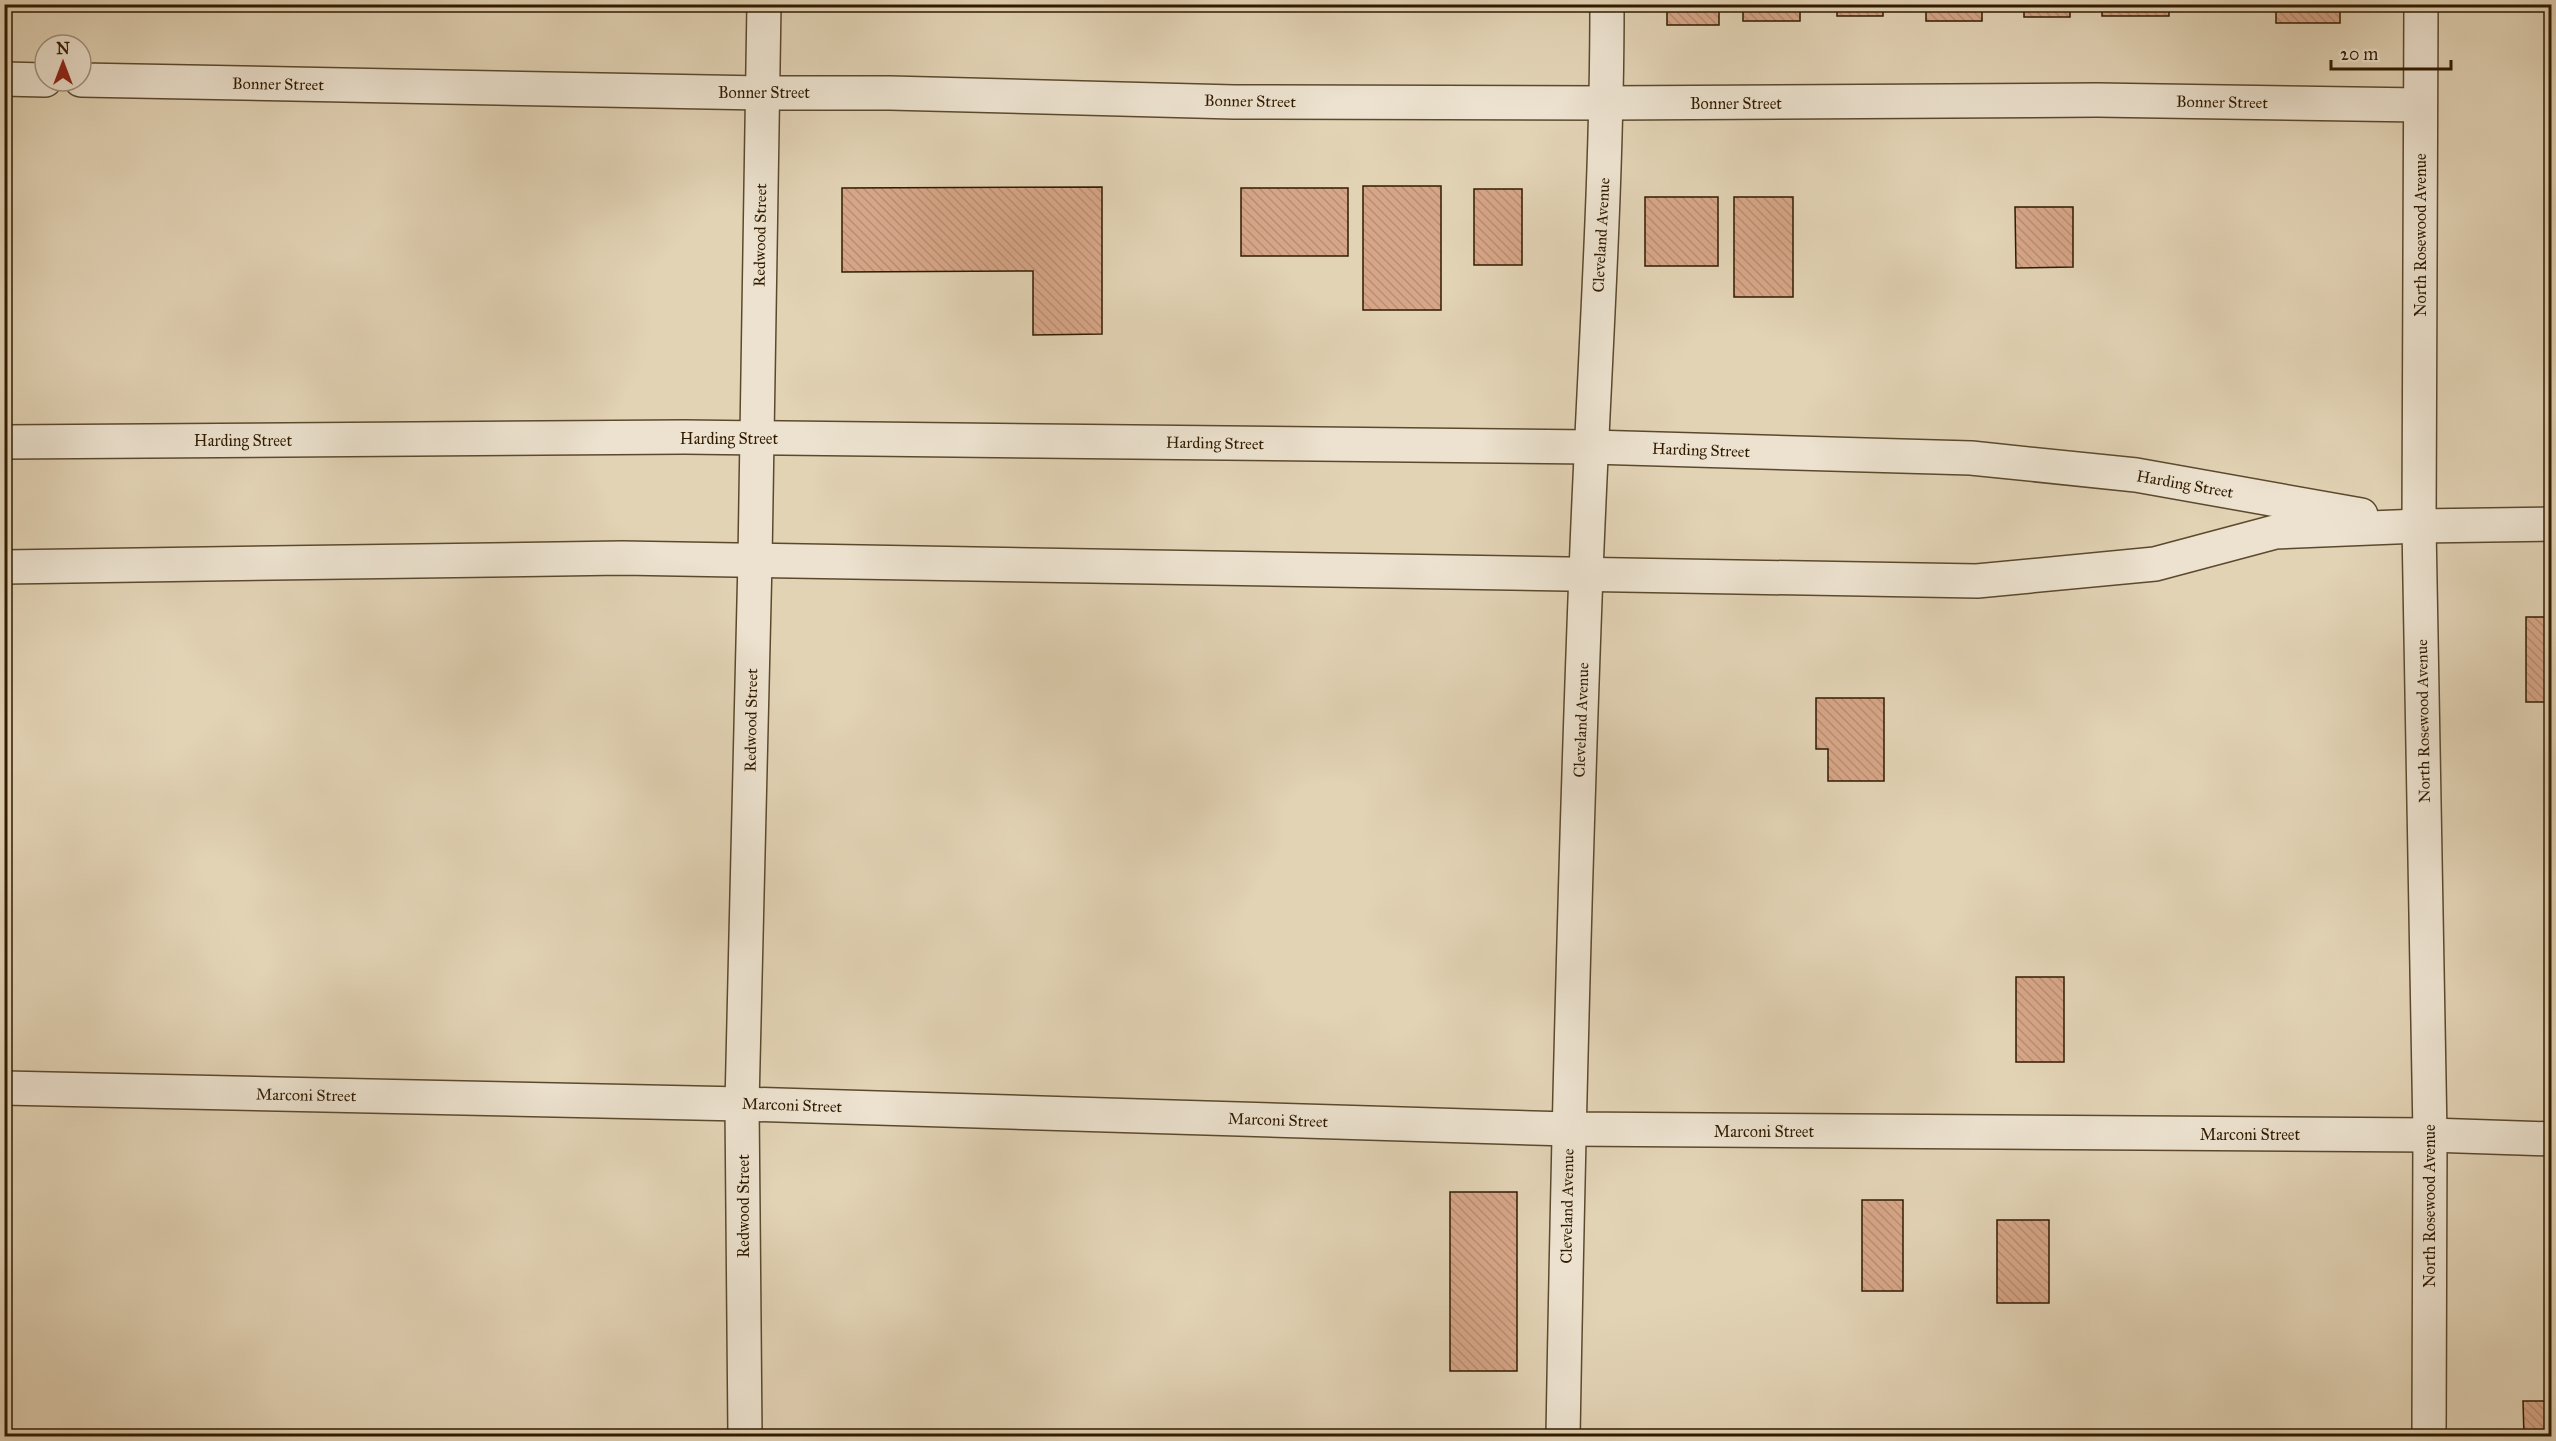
<svg xmlns="http://www.w3.org/2000/svg" width="2556" height="1441" font-family="'IM FELL Great Primer',serif">
	<defs>
		<pattern id="building-back-hatch" width="6" height="6" patternUnits="userSpaceOnUse" patternTransform="scale(1.5)"><rect width="6" height="6" fill="#d7a688"/><path d="M-1 5l2 2M0 0l6 6M5-1l2 2" fill="none" stroke="#b98e74"/></pattern>
	</defs>
	<rect width="100%" height="100%" fill="#e2d3b5"/>
	<filter id="stains"><feTurbulence type="fractalNoise" baseFrequency=".00333" numOctaves="4"/><feColorMatrix values="0 0 0 0 .2 0 0 0 0 .09 0 0 0 0 .02 0 0 0 .5 -.17"/></filter>
	<radialGradient id="worn" r=".72"><stop offset=".6" stop-color="#630" stop-opacity="0"/><stop offset="1" stop-color="#630" stop-opacity=".3"/></radialGradient>
	<!-- building -->
	<g fill="url(#building-back-hatch)" stroke="#301b00" stroke-width="1.5">
		<rect x="1667" y="4" width="52" height="21"/>
		<rect x="1743" y="4" width="57" height="17"/>
		<rect x="1837" y="4" width="46" height="12"/>
		<rect x="1926" y="4" width="56" height="17"/>
		<rect x="2024" y="4" width="46" height="13"/>
		<rect x="2102" y="4" width="67" height="12"/>
		<rect x="2192" y="4" width="46" height="6"/>
		<rect x="2276" y="4" width="64" height="19"/>
		<rect x="1363" y="186" width="78" height="124"/>
		<polygon points="1102,187 1102,334 1033,335 1033,271 842,272 842,188"/>
		<rect x="1241" y="188" width="107" height="68"/>
		<rect x="1474" y="189" width="48" height="76"/>
		<rect x="1645" y="197" width="73" height="69"/>
		<rect x="1734" y="197" width="59" height="100"/>
		<polygon points="2015,207 2073,207 2073,267 2016,268"/>
		<rect x="2526" y="617" width="26" height="85"/>
		<polygon points="1816,698 1884,698 1884,781 1828,781 1828,749 1816,749"/>
		<rect x="2016" y="977" width="48" height="85"/>
		<rect x="1450" y="1192" width="67" height="179"/>
		<rect x="1862" y="1200" width="41" height="91"/>
		<rect x="1997" y="1220" width="52" height="83"/>
		<polygon points="2523,1401 2552,1401 2552,1436 2524,1436"/>
	</g>
	<g fill="none" stroke-linecap="round" stroke-linejoin="round">
		<defs>
			<g id="minor">
				<polyline points="2421,4 2419,526 2430,1135 2429,1436"/>
				<polyline points="4,79 45,80"/>
				<polyline points="81,80 762,93 890,93 1234,102 1607,103 2097,100 2420,105"/>
				<polyline points="4,442 684,437 1591,447 1971,458 2136,475 2361,515"/>
				<polyline points="4,567 622,558 1977,581 2155,564 2275,532 2419,526 2552,524"/>
				<polyline points="4,1088 742,1104 1569,1129 2430,1135 2552,1139"/>
				<polyline points="745,1436 742,1104 755,560 764,4"/>
				<path d="M1563,1436C1568,1149 1575,861 1586,573C1593,383 1607,194 1607,4"/>
			</g>
		</defs>
		<!-- minor casing -->
		<use href="#minor" stroke="#5c492d" stroke-width="36"/>
		<!-- minor -->
		<use href="#minor" stroke="#ece2cf" stroke-width="33"/>
	</g>
	<g text-anchor="middle" dominant-baseline="central" stroke-width="5" stroke-linejoin="round" paint-order="stroke">
		<!-- street labels -->
		<g font-size="16" fill="#301b00" stroke="#ece2cf">
			<text transform="translate(278 84) rotate(1)">Bonner Street</text>
			<text x="764" y="92">Bonner Street</text>
			<text transform="translate(1250 101) rotate(1)">Bonner Street</text>
			<text transform="translate(2222 102) rotate(1)">Bonner Street</text>
			<text x="1736" y="103">Bonner Street</text>
			<text transform="translate(760 235) rotate(-89)">Redwood Street</text>
			<text transform="translate(1601 235) rotate(-87)">Cleveland Avenue</text>
			<text transform="translate(2420 235) rotate(-90)">North Rosewood Avenue</text>
			<text x="729" y="438">Harding Street</text>
			<text x="243" y="440">Harding Street</text>
			<text transform="translate(1215 443) rotate(1)">Harding Street</text>
			<text transform="translate(1701 450) rotate(2)">Harding Street</text>
			<text transform="translate(2185 484) rotate(10)">Harding Street</text>
			<text transform="translate(751 720) rotate(-89)">Redwood Street</text>
			<text transform="translate(1581 720) rotate(-88)">Cleveland Avenue</text>
			<text transform="translate(2423 721) rotate(-91)">North Rosewood Avenue</text>
			<text transform="translate(306 1095) rotate(1)">Marconi Street</text>
			<text transform="translate(792 1105) rotate(2)">Marconi Street</text>
			<text transform="translate(1278 1120) rotate(2)">Marconi Street</text>
			<text x="1764" y="1131">Marconi Street</text>
			<text x="2250" y="1134">Marconi Street</text>
			<text transform="translate(743 1206) rotate(-90)">Redwood Street</text>
			<text transform="translate(1567 1206) rotate(-89)">Cleveland Avenue</text>
			<text transform="translate(2429 1206) rotate(-90)">North Rosewood Avenue</text>
		</g>
	</g>
	<!-- margin -->
	<rect width="2556" height="1441" fill="none" stroke="#e2d3b5" stroke-width="24"/>
	<rect x="6" y="6" width="2544" height="1429" fill="none" stroke="#301b00" stroke-width="3"/>
	<rect x="12" y="12" width="2532" height="1417" fill="none" stroke="#301b00" stroke-width="1.5"/>
	<!-- north arrow -->
	<g transform="translate(63 63)"><circle r="28" fill="#ece2cf" stroke="#a1927c" stroke-width="1.5"/>
	<path d="M0-4.5L10 22L0 15L-10 22Z" fill="#8f2418"/>
	<text y="-9" font-size="16" font-weight="bold" text-anchor="middle" fill="#301b00">N</text>
	</g>
	<!-- scale -->
	<path d="M2331 60v9h120v-9" fill="none" stroke="#301b00" stroke-width="3"/>
	<text x="2340" y="60" font-size="18" fill="#301b00" stroke="#ece2cf" stroke-width="4.5" paint-order="stroke">20 m</text>
	<rect width="100%" height="100%" filter="url(#stains)"/>
	<rect width="100%" height="100%" fill="url(#worn)"/>
</svg>
